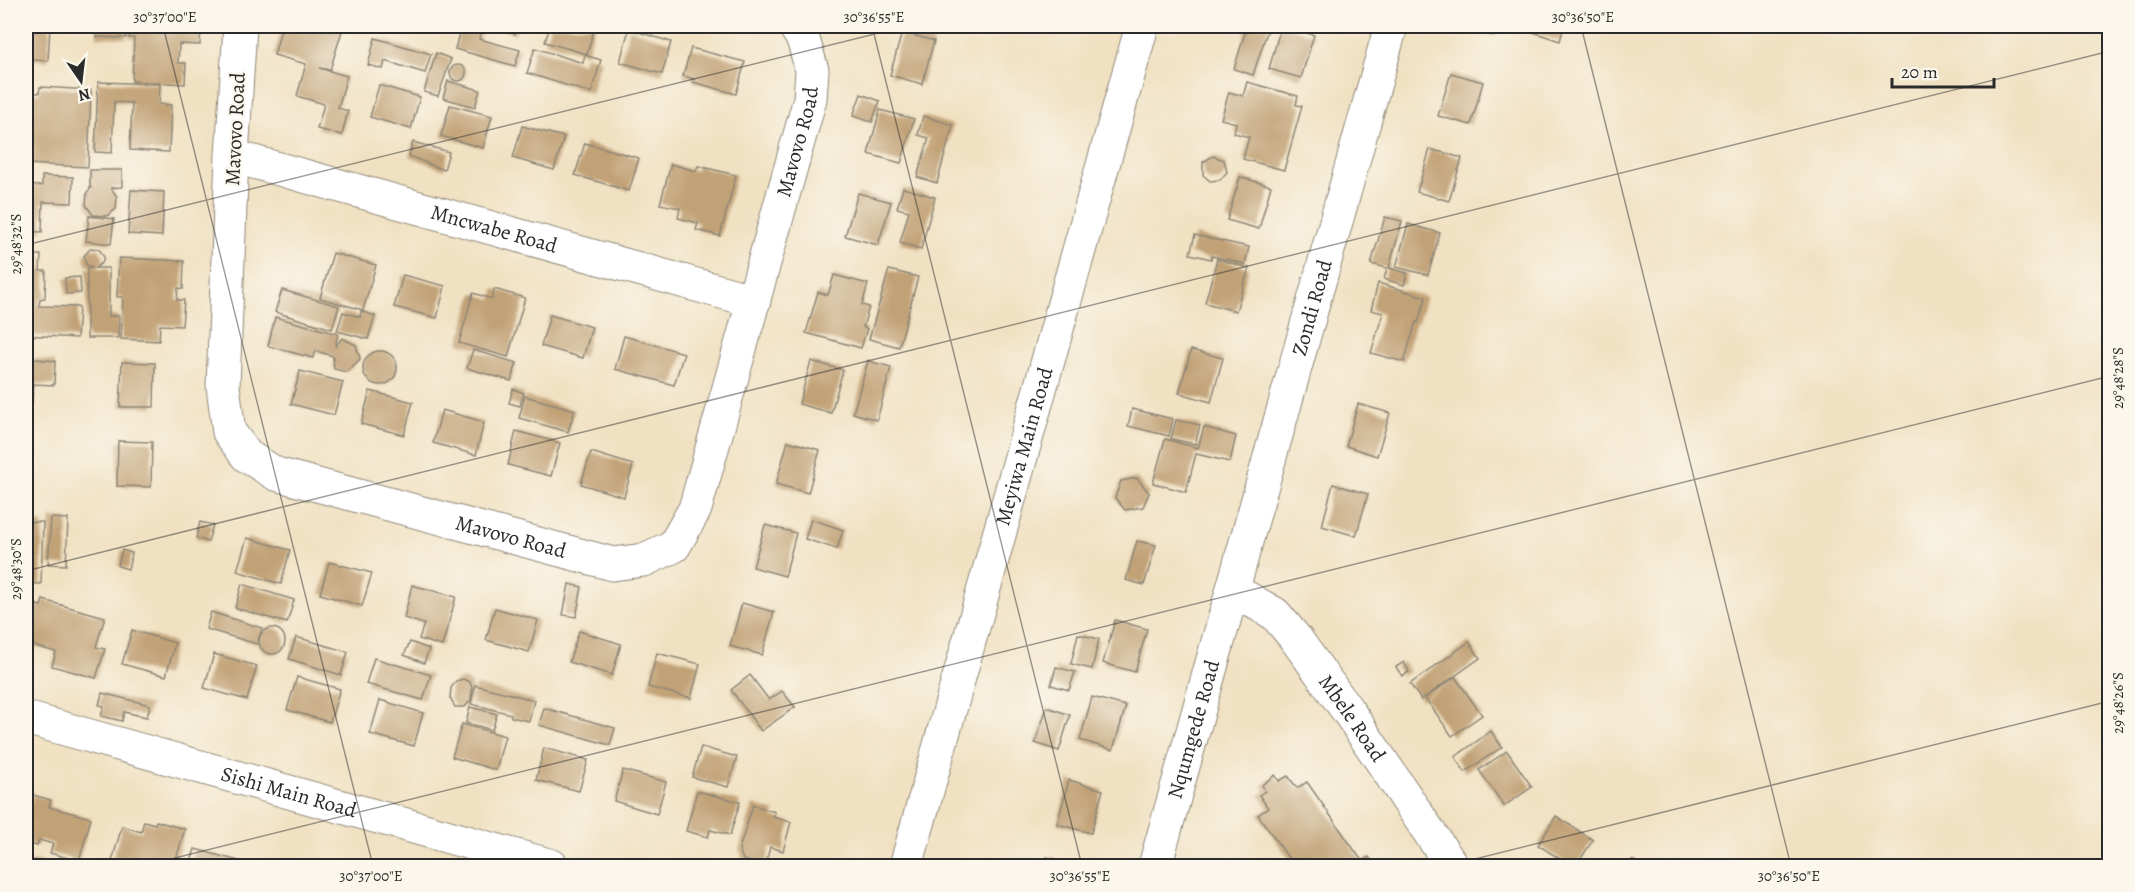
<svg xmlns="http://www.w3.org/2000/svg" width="2135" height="892" font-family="Alegreya,serif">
	<rect width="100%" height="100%" fill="#fbf7ec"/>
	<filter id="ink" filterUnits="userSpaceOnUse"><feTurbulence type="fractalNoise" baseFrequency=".0167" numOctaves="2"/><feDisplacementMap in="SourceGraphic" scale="12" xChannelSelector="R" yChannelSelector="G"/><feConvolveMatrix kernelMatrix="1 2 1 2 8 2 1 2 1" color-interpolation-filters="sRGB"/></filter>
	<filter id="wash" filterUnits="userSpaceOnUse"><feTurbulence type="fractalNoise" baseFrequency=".008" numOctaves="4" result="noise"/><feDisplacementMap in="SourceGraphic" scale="24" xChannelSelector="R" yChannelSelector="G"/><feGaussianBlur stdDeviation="1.35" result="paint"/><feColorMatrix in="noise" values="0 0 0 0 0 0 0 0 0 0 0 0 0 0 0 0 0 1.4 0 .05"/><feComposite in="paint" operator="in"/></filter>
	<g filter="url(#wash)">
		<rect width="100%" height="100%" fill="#f0e1c2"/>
		<g id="blocks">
			<!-- building -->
			<g fill="#c1a176">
				<polygon points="26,26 50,26 48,61 26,59"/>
				<polygon points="97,26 126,26 126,38 97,37"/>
				<polygon points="129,26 201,26 200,45 179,44 178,63 186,63 185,84 132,81 134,38 129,38"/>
				<polygon points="282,26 322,26 342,31 330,70 319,68 347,76 338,108 348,111 342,135 317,129 324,104 297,96 306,64 274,55"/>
				<polygon points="360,26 378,26 377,31"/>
				<polygon points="461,26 482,30 479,39 520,50 515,66 455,49"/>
				<polygon points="489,26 518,26 515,34"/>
				<polygon points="550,26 595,26 587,54 545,42"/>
				<polygon points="1247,26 1269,26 1253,75 1234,69"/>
				<polygon points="1281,26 1314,35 1301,78 1269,69"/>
				<polygon points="1461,26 1498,26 1495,36"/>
				<polygon points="1535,26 1564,26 1560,41 1533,32"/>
				<polygon points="629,29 671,42 662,74 620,62"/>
				<polygon points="902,32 934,41 922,84 890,75"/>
				<polygon points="375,38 431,54 425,73 385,61 383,69 368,65"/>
				<polygon points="535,48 583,63 585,55 601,60 591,93 527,73"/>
				<polygon points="691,48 745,62 736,94 693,82 694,79 683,76"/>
				<polygon points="436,53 451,59 438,96 424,92"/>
				<circle cx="458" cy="73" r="8"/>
				<polygon points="1451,73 1483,82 1471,125 1438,116"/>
				<polygon points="448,81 480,90 475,107 443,98"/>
				<polygon points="98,82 160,84 159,104 171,105 169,152 130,150 132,103 114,102 112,153 95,152"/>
				<polygon points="1247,82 1298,96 1296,105 1302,106 1284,170 1243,159 1249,137 1234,133 1236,123 1221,119 1229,92 1243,96"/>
				<polygon points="379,85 420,97 411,129 370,117"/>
				<polygon points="40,87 91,90 88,167 26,164 26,93 39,93"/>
				<polygon points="861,94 880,101 872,122 853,116"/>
				<polygon points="450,105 492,116 483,148 441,136"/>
				<polygon points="880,110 914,119 901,163 868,154"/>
				<polygon points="923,116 953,125 937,183 917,177 929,138 918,135"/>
				<polygon points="522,126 564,137 554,170 513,158"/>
				<polygon points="413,142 449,152 444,170 409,156"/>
				<polygon points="585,143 639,158 629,191 575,175"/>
				<polygon points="1430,149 1462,158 1449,201 1417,192"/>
				<polygon points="1213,156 1224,160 1227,172 1220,180 1210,181 1203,175 1203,162"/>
				<polygon points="671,164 696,171 698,166 736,175 720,236 696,230 698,223 678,218 680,208 660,204"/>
				<polygon points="90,170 122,170 122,187 111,188 117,197 116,209 107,216 93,215 86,205 87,192 91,188 90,188"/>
				<polygon points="42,176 73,177 72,203 43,202 42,232 26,231 26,185 42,186"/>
				<polygon points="1240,177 1271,186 1259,229 1227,220"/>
				<polygon points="903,188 935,197 921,249 900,243 909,211 897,208"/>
				<polygon points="131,190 164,192 162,236 128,234"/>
				<polygon points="858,193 891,202 878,245 845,236"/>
				<polygon points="89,216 114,219 111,244 86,241"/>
				<polygon points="1385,217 1402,221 1389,268 1407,273 1404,285 1384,279 1387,268 1371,264"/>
				<polygon points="1408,224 1440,233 1428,275 1396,267"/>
				<polygon points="1195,235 1249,247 1245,264 1212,256 1211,259 1190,254"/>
				<polygon points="91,248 99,249 104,257 102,263 95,268 109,268 109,316 119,316 118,338 87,338 87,268 92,268 86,264 84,256"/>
				<polygon points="333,253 376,265 363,310 320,298"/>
				<polygon points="26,255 41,255 40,271 46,271 45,298 40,299 39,306 79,307 77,338 26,335"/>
				<polygon points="119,258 184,261 183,289 178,288 177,300 184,300 182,326 160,325 159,341 121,339 123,297 117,297"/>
				<polygon points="1217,259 1249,268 1236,311 1205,303"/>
				<polygon points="889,270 918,277 899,347 869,339"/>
				<polygon points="403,275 445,286 437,318 394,307"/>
				<polygon points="834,275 868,284 862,305 869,307 863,327 867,329 861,348 806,333 818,292 828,295"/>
				<polygon points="80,277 81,293 66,294 65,278"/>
				<polygon points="1378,283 1426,297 1418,323 1416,322 1404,362 1371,353 1383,313 1371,310"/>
				<polygon points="494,289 525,298 508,357 459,343 473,293 492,299"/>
				<polygon points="282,290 339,306 332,329 275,312"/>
				<polygon points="361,311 375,316 368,339 337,331 343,312 360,317"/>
				<polygon points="550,315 592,327 583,358 541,346"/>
				<polygon points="275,317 338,334 335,347 342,338 356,345 360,359 347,372 334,369 333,356 316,351 313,358 268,346"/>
				<polygon points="624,336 684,353 674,385 615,369"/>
				<polygon points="473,350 517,363 511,381 467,368"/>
				<polygon points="1191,350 1223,358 1211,402 1179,393"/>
				<circle cx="380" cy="368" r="17"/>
				<polygon points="26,358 55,361 54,385 33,384 32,403 26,403"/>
				<polygon points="811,361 843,370 831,413 799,404"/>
				<polygon points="868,361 891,367 877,420 853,413"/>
				<polygon points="122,362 155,363 154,407 120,407"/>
				<polygon points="300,371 343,382 334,415 291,404"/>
				<polygon points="513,389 524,393 520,406 509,403"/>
				<polygon points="370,391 413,402 404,435 361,424"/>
				<polygon points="525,396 575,410 568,432 519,418"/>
				<polygon points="1358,404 1390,413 1377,456 1346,446"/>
				<polygon points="1132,409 1173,419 1169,436 1128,426"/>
				<polygon points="442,410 484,422 476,455 433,443"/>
				<polygon points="1176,420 1200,425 1195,444 1171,439"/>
				<polygon points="1204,427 1236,436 1230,462 1196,454 1186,492 1153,483 1165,439 1198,448"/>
				<polygon points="516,431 560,443 551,476 508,465"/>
				<polygon points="26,439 32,439 30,484 26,484"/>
				<polygon points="118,441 152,442 151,487 117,486"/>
				<polygon points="788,441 820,450 808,493 776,484"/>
				<polygon points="591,452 633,465 624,497 581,484"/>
				<polygon points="1137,478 1149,493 1143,507 1125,510 1115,498 1121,481"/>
				<polygon points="1333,484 1368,494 1356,536 1322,526"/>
				<polygon points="51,518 68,519 66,565 48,564"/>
				<polygon points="811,519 843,530 837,549 805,539"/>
				<polygon points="26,522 43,522 41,584 26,583"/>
				<polygon points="200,522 213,525 208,542 196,538"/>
				<polygon points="765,525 796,533 785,576 753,567"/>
				<polygon points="247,538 290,550 281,584 237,571"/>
				<polygon points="1137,541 1156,545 1144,585 1126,580"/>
				<polygon points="122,550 132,553 128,569 118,566"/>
				<polygon points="329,562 372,573 362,606 320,594"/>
				<polygon points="242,584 294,600 287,623 235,608"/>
				<polygon points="569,584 582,587 576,617 563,615"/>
				<polygon points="412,585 456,597 442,646 419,639 424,624 404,618"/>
				<polygon points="43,600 105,617 96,647 105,649 96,678 52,666 56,652 30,645 31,639 26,638 26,602 41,606"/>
				<polygon points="742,603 774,612 762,655 730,646"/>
				<polygon points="495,608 538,620 529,652 486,640"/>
				<polygon points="211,612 262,628 257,644 206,629"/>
				<polygon points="1115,620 1147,629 1135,672 1103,663"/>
				<circle cx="272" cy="641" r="13"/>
				<polygon points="132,630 175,643 166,676 122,664"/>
				<polygon points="579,631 621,644 612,675 569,662"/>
				<polygon points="1078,634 1099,639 1092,669 1071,664"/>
				<polygon points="296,637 348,652 341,675 289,659"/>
				<polygon points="410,642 429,649 424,663 404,655"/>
				<polygon points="1469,642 1480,658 1421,700 1410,684"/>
				<polygon points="657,653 700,664 691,698 648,687"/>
				<polygon points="214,654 257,666 247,700 204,688"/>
				<polygon points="374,658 431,675 423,700 366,684"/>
				<polygon points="1404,662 1409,672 1402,676 1396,667"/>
				<polygon points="1056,667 1075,672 1069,690 1051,685"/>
				<polygon points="750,675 769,700 782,691 795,707 761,731 731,690"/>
				<polygon points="297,677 340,689 330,722 287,710"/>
				<polygon points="1455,677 1482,715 1452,736 1425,698"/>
				<polygon points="463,679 470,682 472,688 471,700 465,707 455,707 450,698 451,688 456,681"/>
				<polygon points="475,685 534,700 529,721 511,717 511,714 471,704"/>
				<polygon points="102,693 150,705 147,717 124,712 122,721 101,716 104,706 99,705"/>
				<polygon points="1092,697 1126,706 1113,750 1080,740"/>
				<polygon points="380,700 423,713 414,746 370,734"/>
				<polygon points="470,707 497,714 492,730 466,723"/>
				<polygon points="1047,707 1070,715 1059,751 1035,743"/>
				<polygon points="544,708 615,728 610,745 539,725"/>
				<polygon points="462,724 505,736 496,770 452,757"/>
				<polygon points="1491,731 1502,747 1465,772 1455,757"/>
				<polygon points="701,747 737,757 728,787 692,777"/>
				<polygon points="544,748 588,760 579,791 536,780"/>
				<polygon points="1507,751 1532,787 1504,806 1479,770"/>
				<polygon points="623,770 666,782 657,814 614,801"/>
				<polygon points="1275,775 1279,781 1288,776 1297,788 1307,782 1362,861 1369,857 1375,866 1294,866 1258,815 1268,808 1259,795 1265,791 1262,785"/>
				<polygon points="1069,780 1103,790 1091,833 1057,824"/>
				<polygon points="697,791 740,802 730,835 710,830 708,837 686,831"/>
				<polygon points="33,795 51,800 49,807 91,818 79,861 50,853 53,844 39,840 37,846 26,843 26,821"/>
				<polygon points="753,805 775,812 773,817 791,822 783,851 770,847 767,859 758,864 743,860 739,849"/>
				<polygon points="1556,816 1593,840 1576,866 1571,866 1538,845"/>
				<polygon points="144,821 155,824 156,821 185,829 174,866 130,866 112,861 122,826 141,832"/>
				<polygon points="195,849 239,861 237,866 190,866"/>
				<polygon points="26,856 31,861 31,866 26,866"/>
				<polygon points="1047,857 1081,866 1044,866"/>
				<polygon points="35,860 52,866 33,866"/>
				<polygon points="1632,860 1644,866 1629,866"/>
			</g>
		</g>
	</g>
	<g filter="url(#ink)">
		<use href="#blocks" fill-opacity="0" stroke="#8e8676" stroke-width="1.5"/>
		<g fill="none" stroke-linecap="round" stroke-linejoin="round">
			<defs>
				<g id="minor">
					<path id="s1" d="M240,26L232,156L223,386L229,432L247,456L276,474L613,564L644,560L674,546L695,509L810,99L812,70L803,39L795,26"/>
					<path id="s2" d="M232,156L754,301"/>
					<path id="s3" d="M1233,590L1275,614L1296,639L1350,714L1452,866"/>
					<path id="s4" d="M1155,866L1391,26"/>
				</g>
				<g id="tertiary">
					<path id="s5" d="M26,718L552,866"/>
					<path id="s6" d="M906,866L1142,26"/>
				</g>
			</defs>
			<!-- minor casing -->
			<use href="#minor" stroke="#8e8676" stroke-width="35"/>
			<!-- tertiary casing -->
			<use href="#tertiary" stroke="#8e8676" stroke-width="35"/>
			<!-- minor -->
			<use href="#minor" stroke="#fff" stroke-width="33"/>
			<!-- tertiary -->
			<use href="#tertiary" stroke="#fff" stroke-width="33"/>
		</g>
	</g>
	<!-- ticks -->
	<path fill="none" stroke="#2b2b2b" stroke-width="1.5" stroke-opacity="0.45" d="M163,26L373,866M872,26L1082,866M1581,26L1791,866M26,245L907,26M26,571L2110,51M143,866L2110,376M1447,866L2110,701"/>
	<g text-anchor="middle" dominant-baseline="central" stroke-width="4.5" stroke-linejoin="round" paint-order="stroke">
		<!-- street labels -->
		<g font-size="21" fill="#2b2b2b" stroke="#fbf7ec">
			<text transform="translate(235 129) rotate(-87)">Mavovo Road</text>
			<text stroke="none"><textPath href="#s1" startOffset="1308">Mavovo Road</textPath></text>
			<text stroke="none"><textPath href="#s2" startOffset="272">Mncwabe Road</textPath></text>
			<text stroke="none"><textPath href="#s4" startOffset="580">Zondi Road</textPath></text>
			<text stroke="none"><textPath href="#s6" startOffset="436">Meyiwa Main Road</textPath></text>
			<text stroke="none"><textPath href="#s1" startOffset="714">Mavovo Road</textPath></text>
			<text stroke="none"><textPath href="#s3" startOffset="178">Mbele Road</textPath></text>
			<text stroke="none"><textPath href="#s4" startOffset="142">Nqumgede Road</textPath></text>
			<text stroke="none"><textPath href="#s5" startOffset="273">Sishi Main Road</textPath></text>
		</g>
	</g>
	<!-- margin -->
	<rect width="2135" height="892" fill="none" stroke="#fbf7ec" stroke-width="66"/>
	<!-- north arrow -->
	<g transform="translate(81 81) rotate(166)" stroke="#fbf7ec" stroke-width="4.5" paint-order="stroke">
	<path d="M0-4.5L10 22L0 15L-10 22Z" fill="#2b2b2b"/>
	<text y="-9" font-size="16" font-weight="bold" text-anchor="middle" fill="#2b2b2b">N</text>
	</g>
	<!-- scale -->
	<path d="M1892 78v9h102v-9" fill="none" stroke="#2b2b2b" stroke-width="3"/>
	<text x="1901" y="78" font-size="18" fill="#2b2b2b" stroke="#fbf7ec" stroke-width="4.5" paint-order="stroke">20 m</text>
	<rect x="33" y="33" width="2069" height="826" fill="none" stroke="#2b2b2b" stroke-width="2"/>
	<g font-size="15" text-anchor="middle" fill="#2b2b2b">
		<text x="165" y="22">30°37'00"E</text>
		<text x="874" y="22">30°36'55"E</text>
		<text x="1583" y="22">30°36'50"E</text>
		<text transform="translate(16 244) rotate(-90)" y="5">29°48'32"S</text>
		<text transform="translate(2118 378) rotate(-90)" y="5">29°48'28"S</text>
		<text transform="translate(16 569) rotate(-90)" y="5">29°48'30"S</text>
		<text transform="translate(2118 703) rotate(-90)" y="5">29°48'26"S</text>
		<text x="371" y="881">30°37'00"E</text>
		<text x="1080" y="881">30°36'55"E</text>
		<text x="1789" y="881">30°36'50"E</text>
	</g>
</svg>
